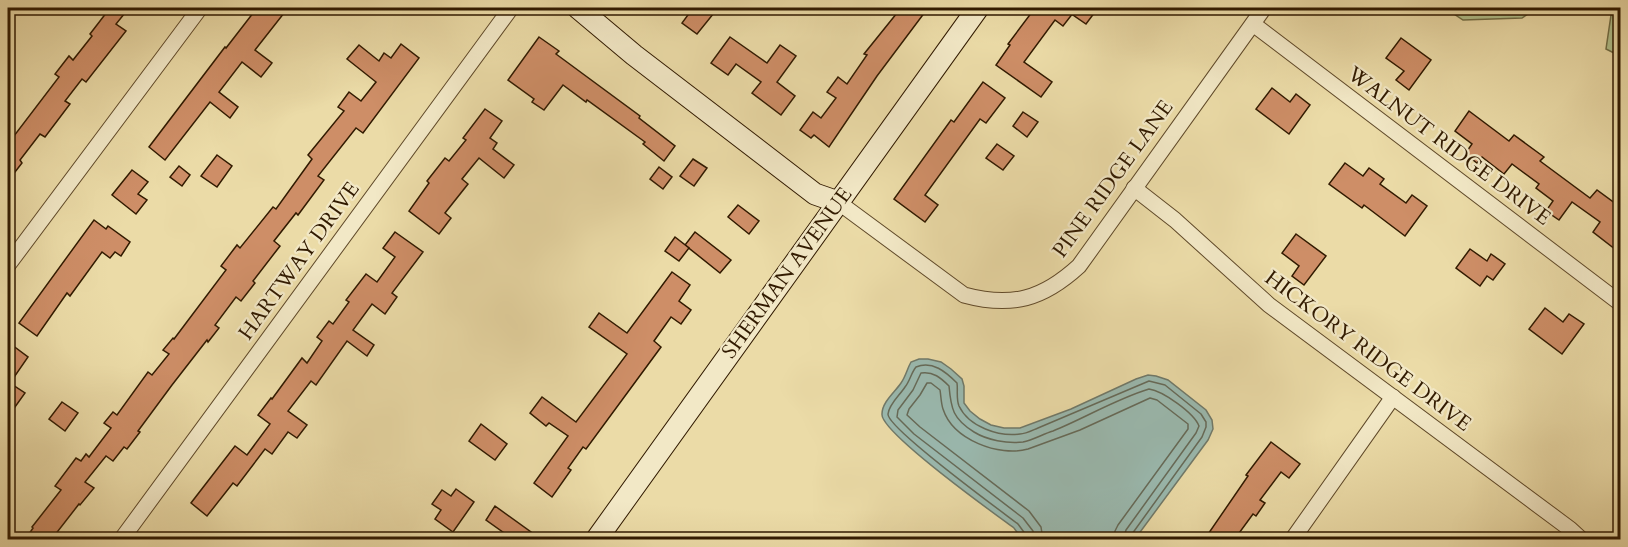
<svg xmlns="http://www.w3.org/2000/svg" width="1628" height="547" font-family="Cardo,serif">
	<rect width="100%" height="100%" fill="#ebdba7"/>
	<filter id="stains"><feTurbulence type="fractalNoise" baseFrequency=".00333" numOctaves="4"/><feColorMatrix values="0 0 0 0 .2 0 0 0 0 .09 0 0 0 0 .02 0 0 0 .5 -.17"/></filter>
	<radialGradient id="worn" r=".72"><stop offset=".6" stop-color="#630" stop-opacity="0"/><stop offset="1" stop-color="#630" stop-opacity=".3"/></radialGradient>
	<!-- green -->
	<g fill="#b1c18c" stroke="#716e46" stroke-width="1.5">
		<polygon points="1445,8 1537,8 1522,18 1463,20"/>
		<polygon points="1608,8 1620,8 1620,56 1606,49 1611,15"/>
	</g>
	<!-- water -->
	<path fill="#9ab9af" stroke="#707969" stroke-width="1.5" d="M919,359H928L941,362L951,369L962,379L964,386V403L970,411L980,419L991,425L1004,428H1020L1071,409L1136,379L1148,375L1156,376L1168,380L1206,410L1212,420L1213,429L1208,440L1135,539H1022L1014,528C995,514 880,432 882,414C882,402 895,392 901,383C906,376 907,369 911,362Z"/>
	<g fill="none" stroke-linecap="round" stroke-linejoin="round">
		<!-- shore -->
		<g stroke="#666a58" stroke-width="1.5">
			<path d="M1027,540L1026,535L1018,524C1001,511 887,428 888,414C889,404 900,395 905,387C910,381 911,373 916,367C932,360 946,372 957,383C958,390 956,399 959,406C969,427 999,437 1020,434C1026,434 1033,430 1038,428L1149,381L1165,385L1201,414L1206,422V427L1202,437L1132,534L1131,540"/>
			<path d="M1034,540L1033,531L1023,518L914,434L897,417L898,410L913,390L921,373C933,371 941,378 949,386C951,409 953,419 974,432C987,440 1007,444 1023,442C1033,440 1043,434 1053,431C1085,418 1116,399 1149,389C1163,391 1194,413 1199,426L1196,433L1126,530L1123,540"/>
			<path d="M1043,540L1041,527L1029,511L920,427L907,415L909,409L920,395L927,383H931L940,390C941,396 941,403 943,409C953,440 999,457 1028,449L1080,430L1150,398L1157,400L1188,424V429L1118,525L1115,531L1114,540"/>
		</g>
	</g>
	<!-- building -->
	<g fill="#ce8e67" stroke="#311a00" stroke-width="1.5">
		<polygon points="110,8 129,8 116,24 126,31 86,82 82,79 65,101 70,104 45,137 40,134 20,160 22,163 8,181 8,131 14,136 59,77 55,74 69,56 73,60 92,36 90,34"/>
		<polygon points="257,8 288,8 255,50 272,63 261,77 242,62 219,92 238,107 230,118 210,102 165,160 149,147 225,47 226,48"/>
		<polygon points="693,8 718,8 697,34 682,23"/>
		<polygon points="901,8 928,8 877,76 829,147 814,135 811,138 800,130 813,112 821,118 836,98 827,92 838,77 847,84 867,55 864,54"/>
		<polygon points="1035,8 1077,8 1063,26 1055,20 1024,62 1052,82 1041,97 996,65 1010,45 1008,44"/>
		<polygon points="1078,8 1098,8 1086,24 1073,15"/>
		<polygon points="539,37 559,51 556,54 640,116 639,118 675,146 664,161 643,144 645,142 587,100 586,102 563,85 544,110 532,102 534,99 508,80"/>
		<polygon points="730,37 767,63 780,45 796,56 777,82 795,96 781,115 752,93 761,82 736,64 728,75 711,63"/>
		<polygon points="1401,38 1431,60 1409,90 1396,80 1404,71 1386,58"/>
		<polygon points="401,44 419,58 363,133 356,128 318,176 324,180 298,215 296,213 274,241 280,246 253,281 255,283 241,301 236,297 215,325 219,328 208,342 207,340 172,385 138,431 140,432 127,449 124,447 113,461 106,456 85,482 94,488 80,505 79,504 51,540 25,540 33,528 32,527 61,490 55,486 76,458 81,461 86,454 89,457 111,428 104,423 113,412 117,415 148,372 152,375 169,354 163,350 173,338 174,339 226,270 221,266 237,245 240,248 273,207 276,209 312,159 308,155 344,111 338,107 349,92 361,101 376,82 347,59 359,45 379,61 384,53 391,58"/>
		<polygon points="983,82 1005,98 986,123 980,119 925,195 938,205 925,222 894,199 951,120 954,122"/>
		<polygon points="1272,88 1290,102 1296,94 1310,105 1289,134 1256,109"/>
		<polygon points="485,109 502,121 490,138 497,143 493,149 514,165 504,178 479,158 462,179 468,184 445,213 451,218 439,234 409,211 429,183 427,181 445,158 449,161 466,140 463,138"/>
		<polygon points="1469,111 1509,141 1514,135 1544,157 1540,161 1590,198 1597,190 1620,207 1620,253 1593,232 1600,222 1572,202 1559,220 1546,211 1553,201 1536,188 1539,184 1512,164 1504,174 1482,157 1477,163 1465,154 1472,144 1455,131"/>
		<polygon points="1023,112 1038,122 1027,137 1013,126"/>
		<polygon points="997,144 1014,156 1003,170 986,158"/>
		<polygon points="217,155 232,166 217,187 201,176"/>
		<polygon points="693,159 707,168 694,186 680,176"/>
		<polygon points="1345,163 1363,176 1369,168 1384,179 1380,184 1406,203 1412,195 1427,206 1405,236 1364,205 1362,208 1329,184"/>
		<polygon points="179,166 190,175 182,186 170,177"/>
		<polygon points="659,167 672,177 663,189 650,179"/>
		<polygon points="132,170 148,182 138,194 147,200 136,214 112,195"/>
		<polygon points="738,205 759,221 749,234 728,217"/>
		<polygon points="94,220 106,229 108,226 130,242 121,256 115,252 110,258 102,252 70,296 67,293 37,336 19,323"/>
		<polygon points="395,232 423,252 392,293 397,297 385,314 372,304 353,330 374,345 367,356 347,341 316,385 311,381 288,411 307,425 297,438 288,432 272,454 265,449 237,486 233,483 207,516 191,503 235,446 247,455 270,424 258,415 271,398 272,399 302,358 307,363 322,341 317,337 329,321 333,324 349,302 346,300 366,274 377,282 395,257 383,248"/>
		<polygon points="695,232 731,260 720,273 685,245"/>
		<polygon points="1296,234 1326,256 1304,285 1292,276 1299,266 1282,253"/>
		<polygon points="675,237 689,248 679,261 665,251"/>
		<polygon points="1470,249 1487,261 1491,254 1505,264 1493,280 1487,276 1480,286 1456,268"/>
		<polygon points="672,272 690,285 679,301 691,310 681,324 671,317 654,341 661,347 586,449 583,447 568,468 571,470 552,497 534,483 568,436 549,423 546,426 530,413 542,397 576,422 627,354 589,327 599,313 627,333"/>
		<polygon points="1545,308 1563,322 1569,314 1584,324 1562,354 1529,329"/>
		<polygon points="8,342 28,357 10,383 25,393 15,407 8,402"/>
		<polygon points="62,402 78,413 65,431 49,419"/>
		<polygon points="481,424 507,444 495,460 469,441"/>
		<polygon points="1271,442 1300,464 1289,478 1281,472 1260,500 1265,503 1256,516 1253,514 1234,540 1204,540 1248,476 1246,475"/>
		<polygon points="456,489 474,502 453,532 435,519 441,510 432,504 442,490 451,496"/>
		<polygon points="495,506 531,532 526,540 514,540 486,520"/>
	</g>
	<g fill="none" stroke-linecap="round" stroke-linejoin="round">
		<defs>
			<g id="street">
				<polyline points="1253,24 1620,303"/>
				<polyline points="1134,188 1175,220 1269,305 1570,529 1582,540"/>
				<path d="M838,202L964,295C1012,308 1043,299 1079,266L1264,8"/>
				<polyline points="8,265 200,8"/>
				<polyline points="121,540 511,8"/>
				<polyline points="1292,540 1393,397"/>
			</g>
			<g id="secondary">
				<polyline points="578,8 634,55 815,194 838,202"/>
				<polyline points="596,540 978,8"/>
			</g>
		</defs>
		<!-- street casing -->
		<use href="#street" stroke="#604a2a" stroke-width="17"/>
		<!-- secondary casing -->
		<use href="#secondary" stroke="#311a00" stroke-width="23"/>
		<!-- street -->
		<use href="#street" stroke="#f2e8c6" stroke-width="15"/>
		<!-- secondary -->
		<use href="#secondary" stroke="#f2e8c6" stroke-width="21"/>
	</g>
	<g text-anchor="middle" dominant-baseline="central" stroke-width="4.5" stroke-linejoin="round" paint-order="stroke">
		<!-- street labels -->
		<g font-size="21" fill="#311a00" stroke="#f2e8c6">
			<text transform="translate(1449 146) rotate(37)">WALNUT RIDGE DRIVE</text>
			<text transform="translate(1113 179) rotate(-54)">PINE RIDGE LANE</text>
			<text transform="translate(299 261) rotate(-54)">HARTWAY DRIVE</text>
			<text transform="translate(787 273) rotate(-54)">SHERMAN AVENUE</text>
			<text transform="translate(1368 351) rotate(37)">HICKORY RIDGE DRIVE</text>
		</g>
	</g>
	<!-- margin -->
	<rect width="1628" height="547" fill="none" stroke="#ebdba7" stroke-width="30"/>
	<rect x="9" y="9" width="1610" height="529" fill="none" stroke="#311a00" stroke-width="3"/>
	<rect x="15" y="15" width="1598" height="517" fill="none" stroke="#311a00" stroke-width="1.5"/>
	<rect width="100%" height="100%" filter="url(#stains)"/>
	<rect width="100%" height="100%" fill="url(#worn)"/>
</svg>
